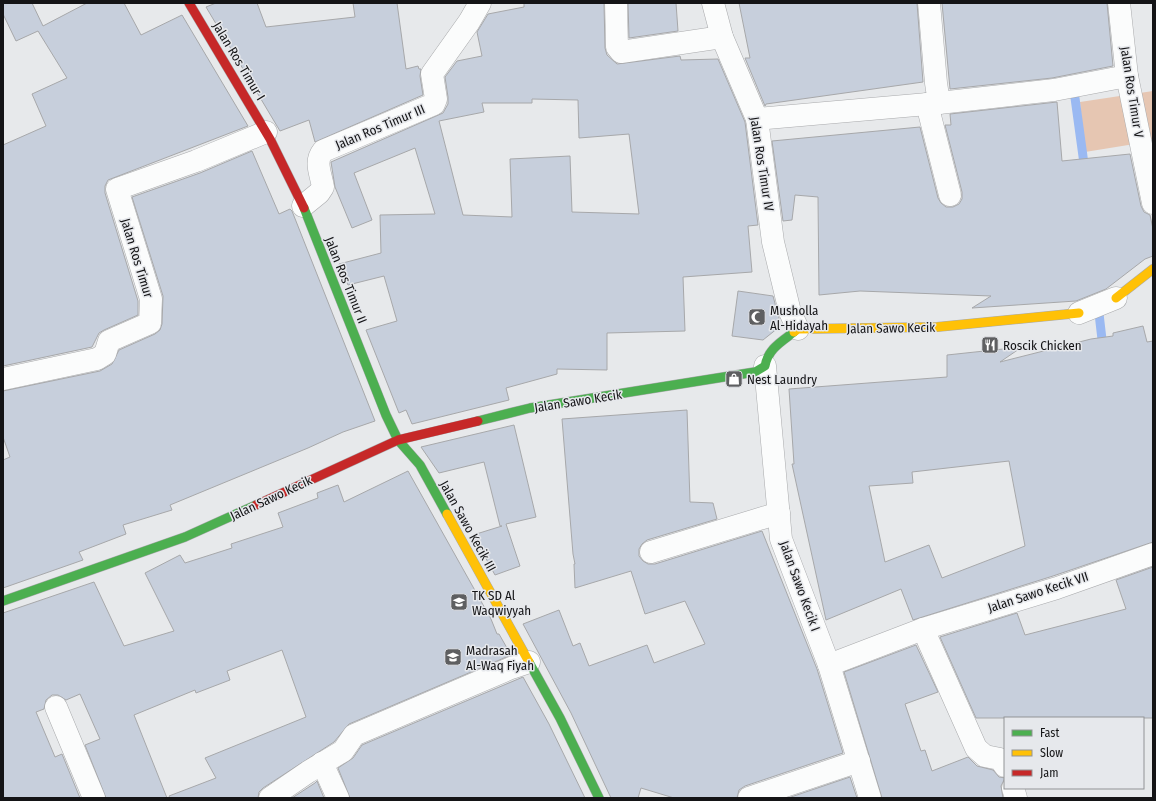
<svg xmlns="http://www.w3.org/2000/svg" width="1156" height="801" font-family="'Fira Sans Condensed',sans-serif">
	<rect width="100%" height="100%" fill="#e7e9eb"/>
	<!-- green -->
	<polygon fill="#e6c6b2" points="1153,91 1153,141 1085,152 1080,102"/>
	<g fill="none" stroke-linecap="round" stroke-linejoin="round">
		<!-- stream -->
		<g stroke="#9ab9f2" stroke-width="9">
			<polyline points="1075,98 1085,171"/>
			<polyline points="1098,305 1103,348"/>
		</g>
	</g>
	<!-- building -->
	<g fill="#c7cfdc" stroke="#a7a8aa" fill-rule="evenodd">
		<polygon points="3,3 32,3 43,26 87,3 124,3 141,35 182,15 248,126 108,180 105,186 105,193 138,301 138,315 104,330 99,333 92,347 3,366 3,145 46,126 32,94 67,78 38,31 16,41 3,14"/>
		<polygon points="216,3 257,3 266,27 355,17 353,3 397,3 406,69 418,66 419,69 421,69 420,76 423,95 315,142 309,120 280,131 206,7"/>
		<path d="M524,3H604L605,48L607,55L617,64L680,56L681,60L718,59L745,122L758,225L748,226L752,272L683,277L685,331L607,333V370L557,369V374L506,388L509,400L412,424L406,410L399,413L366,330L397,321L384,276L348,285L339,264L381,253L380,215L435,214L415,148L354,173L372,220L352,228L335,187L331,162L443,113L448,104V97L445,77L457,61L482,56L477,32L488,14L524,7ZM532,99L578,100L579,138L629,134L639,214L572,212L570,156L510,159L512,217L463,215L439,121L484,112L482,103H532Z"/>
		<polygon points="628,3 676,3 678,31 629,38"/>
		<polygon points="739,3 917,3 923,82 766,104 765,106 745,58 750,58"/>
		<polygon points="942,3 1107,3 1113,66 1052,78 950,89"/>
		<polygon points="1057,102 1062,161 1130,154 1141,206 1144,212 1150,215 1153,229 1153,256 1145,259 1106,289 1076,301 972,308 991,296 860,291 819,295 818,197 795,195 792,220 783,221 772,141 920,127 938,198 941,203 946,207 953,207 959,204 962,199 962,192 945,125 951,125 950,114"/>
		<polygon points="252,151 279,214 290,209 292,211 375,421 343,432 308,448 170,505 172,510 123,525 126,534 79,552 83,560 3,588 3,460 10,457 3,437 3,391 100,371 112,364 119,350 155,334 160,330 162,324 163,296 132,197 200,173"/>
		<polygon points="738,291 773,296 779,318 778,328 763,340 732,336"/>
		<path d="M1143,326L1147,342L1153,341V542L1053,576L913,620L901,589L826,620L792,464H794L789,389L947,377V355L1022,347L1000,362L1091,339L1113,336V333ZM1009,461L1025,546L942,578L929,545L885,562L869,486L913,483L912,472Z"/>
		<polygon points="687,410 690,502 713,503 717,519 647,540 642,544 639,549 639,556 643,561 648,564 655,564 762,531 817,669 843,753 745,786 739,790 737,798 674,798 641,788 638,798 611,798 571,713 523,624 559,610 573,646 580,643 589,666 647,645 654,663 705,644 685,601 645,614 631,571 575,588 574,564 575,564 573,554 562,419"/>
		<polygon points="514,425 536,517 506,524 520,566 495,575 473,535 502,526 500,526 484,462 439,473 421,447"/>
		<polygon points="408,471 491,619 497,634 499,634 511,655 349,724 334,742 263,788 259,792 258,798 170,798 169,796 216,778 205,758 306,717 282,650 227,671 230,680 196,693 195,690 134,715 167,798 106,798 85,745 100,739 80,694 66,700 58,695 52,695 46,700 44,709 36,712 55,757 62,754 80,798 3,798 3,613 94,582 124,646 174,631 145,573 180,555 185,563 232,548 231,544 283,527 278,513 318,498 317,493 338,485 344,502"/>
		<polygon points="1153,567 1153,718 976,718 940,637 1017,613 1025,635 1126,609 1116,580"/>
		<polygon points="916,645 938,692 905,704 921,751 925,750 932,771 968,757 977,766 993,770 999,777 1005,778 1001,786 1003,798 882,798 844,672"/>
		<polygon points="523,677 549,724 585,798 350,798 338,768 353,758 362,745"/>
		<polygon points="850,777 857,798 788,798"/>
		<polygon points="317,781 324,798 292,798 315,783"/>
	</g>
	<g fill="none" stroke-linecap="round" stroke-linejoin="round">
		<defs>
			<g id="street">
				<polyline points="616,3 617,47 621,52 722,37"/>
				<polyline points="713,3 722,37 757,119 773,242 790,312 798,329"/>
				<polyline points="929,3 936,83 939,103"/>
				<polyline points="1119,3 1127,76 1153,203"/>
				<polyline points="927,104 950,195"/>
				<polyline points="757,119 939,103 1054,90 1127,76"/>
				<path d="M303,206L319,193L323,187C321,174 314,162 323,151L434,104L436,99L432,74L469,22L480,3"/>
				<polyline points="1079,313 1116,298"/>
				<polyline points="765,366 781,539 829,665 870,798"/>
				<polyline points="3,379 97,359 105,354 109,341 150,323 151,299 117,189 196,161 266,132"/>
				<polyline points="651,552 779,513"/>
				<polyline points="923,629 976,748 985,756 1000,759 1005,766"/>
				<polyline points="829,665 923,629 1057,588 1153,554"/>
				<polyline points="56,707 94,798"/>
				<polyline points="322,763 338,798"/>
				<polyline points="1013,788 1016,798"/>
				<polyline points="270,798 308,772 343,751 354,735 511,668 529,662"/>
				<polyline points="749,798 859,761"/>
			</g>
			<g id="fast">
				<polyline points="304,208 386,415 398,440 420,465 447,514"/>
				<path d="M478,421L530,408L755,372L765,366C768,349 781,342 794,332"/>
				<polyline points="3,601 185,537 256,505"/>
				<polyline points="529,662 560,718 599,798"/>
			</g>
			<g id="slow">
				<polyline points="1116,298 1153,269"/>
				<polyline points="794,332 798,329 937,327 1079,313"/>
				<polyline points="447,514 529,662"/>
			</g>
			<g id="jam">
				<polyline points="189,3 270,139 304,208"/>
				<polyline points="256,505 398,440 478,421"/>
			</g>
		</defs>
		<!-- street casing -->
		<use href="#street" stroke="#a9aaac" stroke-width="23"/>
		<!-- fast casing -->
		<use href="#fast" stroke="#a9aaac" stroke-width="10"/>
		<!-- slow casing -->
		<use href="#slow" stroke="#a9aaac" stroke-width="10"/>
		<!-- jam casing -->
		<use href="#jam" stroke="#a9aaac" stroke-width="10"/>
		<!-- street -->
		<use href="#street" stroke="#fbfcfc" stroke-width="22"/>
		<!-- fast -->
		<use href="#fast" stroke="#4caf50" stroke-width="9"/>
		<!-- slow -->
		<use href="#slow" stroke="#ffc107" stroke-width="9"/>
		<!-- jam -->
		<use href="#jam" stroke="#c62828" stroke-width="9"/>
	</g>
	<!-- icons -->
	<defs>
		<symbol id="mosque-square" viewBox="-11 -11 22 22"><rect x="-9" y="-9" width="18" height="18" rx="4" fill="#5e5f61" stroke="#e6e8ec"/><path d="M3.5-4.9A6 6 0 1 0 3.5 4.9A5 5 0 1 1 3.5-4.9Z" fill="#fff"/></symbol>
		<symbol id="restaurant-square" viewBox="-11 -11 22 22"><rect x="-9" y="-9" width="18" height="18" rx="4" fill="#5e5f61" stroke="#e6e8ec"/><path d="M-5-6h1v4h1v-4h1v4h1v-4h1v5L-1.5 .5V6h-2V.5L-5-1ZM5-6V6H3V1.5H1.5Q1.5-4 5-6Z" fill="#fff"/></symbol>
		<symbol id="shop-square" viewBox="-11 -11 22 22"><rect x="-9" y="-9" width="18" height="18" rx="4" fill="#5e5f61" stroke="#e6e8ec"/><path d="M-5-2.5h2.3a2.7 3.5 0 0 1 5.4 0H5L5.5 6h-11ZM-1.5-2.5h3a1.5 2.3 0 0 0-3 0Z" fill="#fff"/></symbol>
		<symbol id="school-square" viewBox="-11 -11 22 22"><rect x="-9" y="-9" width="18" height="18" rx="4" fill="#5e5f61" stroke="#e6e8ec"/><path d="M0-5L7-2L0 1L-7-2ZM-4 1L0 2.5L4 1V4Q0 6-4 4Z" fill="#fff"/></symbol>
	</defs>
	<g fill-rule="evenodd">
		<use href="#mosque-square" x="747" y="307" width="20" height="20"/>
		<use href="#restaurant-square" x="980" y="335" width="20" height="20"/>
		<use href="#shop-square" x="724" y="369" width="20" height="20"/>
		<use href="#school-square" x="449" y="592" width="20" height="20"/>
		<use href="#school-square" x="443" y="647" width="20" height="20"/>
	</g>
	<g text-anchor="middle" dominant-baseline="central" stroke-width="3" stroke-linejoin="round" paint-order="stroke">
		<!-- street labels -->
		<g font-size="13" fill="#141416" stroke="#e6e8ec">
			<text transform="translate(239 61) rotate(59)">Jalan Ros Timur I</text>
			<text transform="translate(1132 92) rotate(81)">Jalan Ros Timur V</text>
			<text transform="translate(380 127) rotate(-23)">Jalan Ros Timur III</text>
			<text transform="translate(762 164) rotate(81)">Jalan Ros Timur IV</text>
			<text transform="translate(137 258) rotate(73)">Jalan Ros Timur</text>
			<text transform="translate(346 280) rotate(68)">Jalan Ros Timur II</text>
			<text transform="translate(891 328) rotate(-1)">Jalan Sawo Kecik</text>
			<text transform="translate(578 401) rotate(-9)">Jalan Sawo Kecik</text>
			<text transform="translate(271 498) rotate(-25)">Jalan Sawo Kecik</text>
			<text transform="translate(468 526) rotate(61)">Jalan Sawo Kecik III</text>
			<text transform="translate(800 586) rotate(70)">Jalan Sawo Kecik I</text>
			<text transform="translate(1038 592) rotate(-18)">Jalan Sawo Kecik VII</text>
		</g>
		<!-- poi labels -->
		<g font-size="13" fill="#141416" stroke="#e6e8ec" text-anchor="start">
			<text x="770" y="310">Musholla<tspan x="770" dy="15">Al-Hidayah</tspan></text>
			<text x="1003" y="345">Roscik Chicken</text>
			<text x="747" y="379">Nest Laundry</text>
			<text x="472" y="595">TK SD Al<tspan x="472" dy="15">Waqwiyyah</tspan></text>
			<text x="466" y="650">Madrasah<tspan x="466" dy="15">Al-Waq Fiyah</tspan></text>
		</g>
	</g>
	<!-- border -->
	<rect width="1156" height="801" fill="none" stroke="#141416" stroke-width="8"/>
	<!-- legend -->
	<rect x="1004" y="717" width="140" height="72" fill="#e6e8ec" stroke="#929396"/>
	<rect x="1012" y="730" width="20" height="6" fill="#4caf50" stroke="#929396"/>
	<text x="1040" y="737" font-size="12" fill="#141416">Fast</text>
	<rect x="1012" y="750" width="20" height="6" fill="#ffc107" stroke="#929396"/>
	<text x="1040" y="757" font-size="12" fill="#141416">Slow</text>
	<rect x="1012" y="770" width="20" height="6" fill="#c62828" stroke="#929396"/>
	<text x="1040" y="777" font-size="12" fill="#141416">Jam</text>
</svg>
